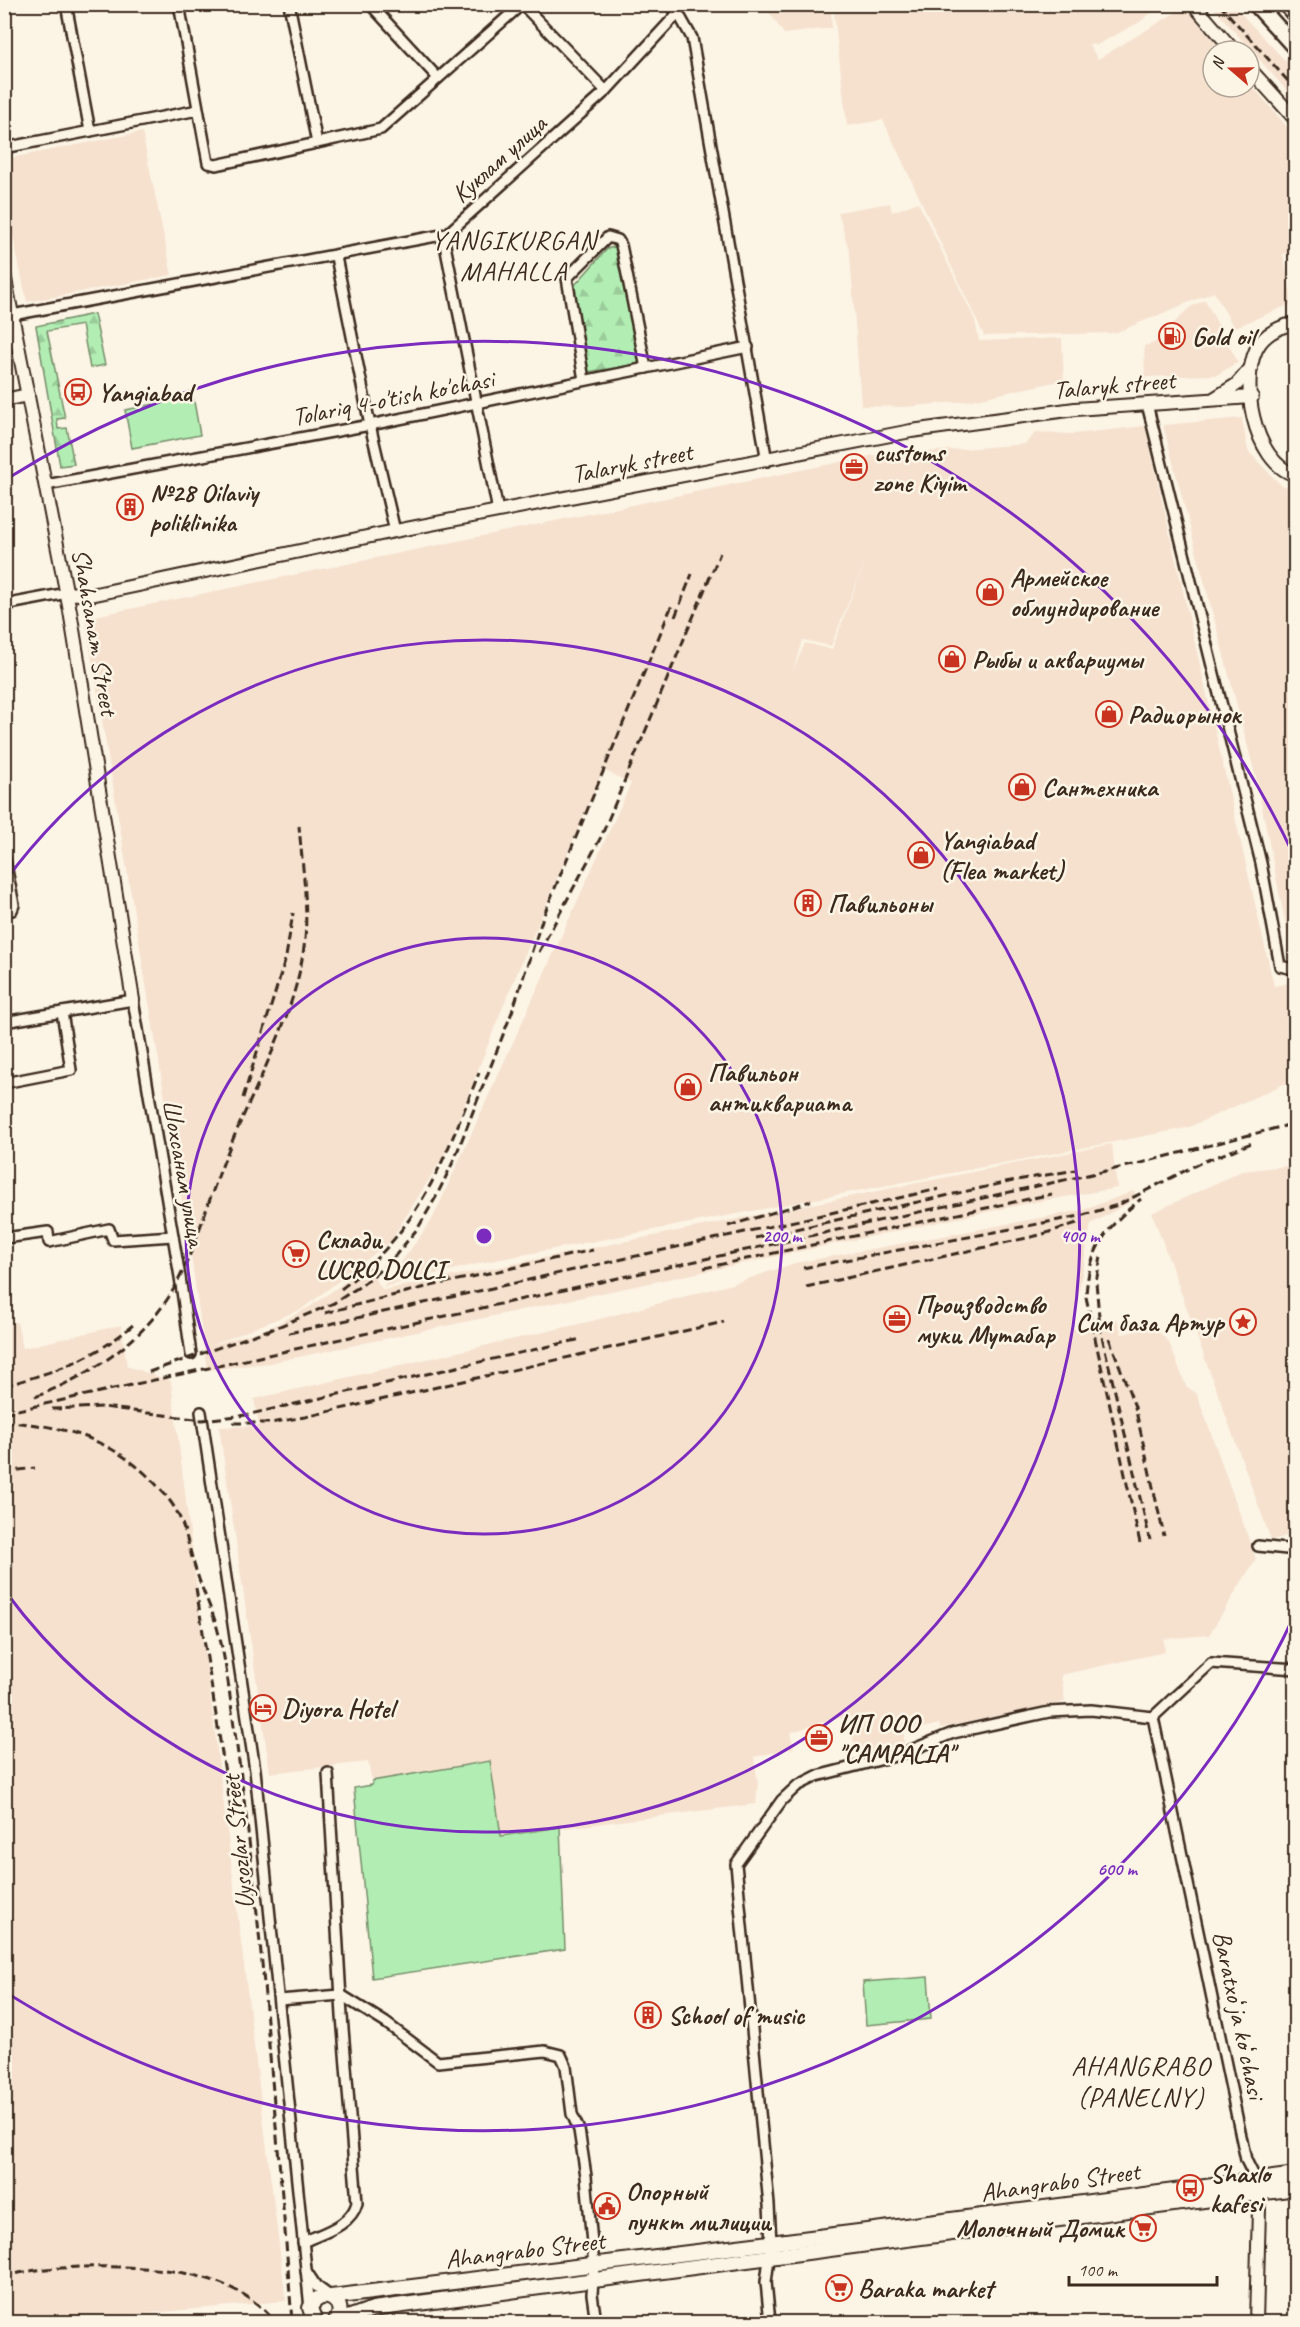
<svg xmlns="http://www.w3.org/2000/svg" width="1300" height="2327" font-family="Caveat,sans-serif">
	<defs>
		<pattern id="forest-firs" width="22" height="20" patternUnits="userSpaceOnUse" patternTransform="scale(1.5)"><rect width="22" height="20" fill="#b2eeb4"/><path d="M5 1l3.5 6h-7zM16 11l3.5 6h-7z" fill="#9acc9a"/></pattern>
	</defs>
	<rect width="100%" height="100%" fill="#fcf5e5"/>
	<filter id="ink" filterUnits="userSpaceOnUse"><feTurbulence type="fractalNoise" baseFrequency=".0167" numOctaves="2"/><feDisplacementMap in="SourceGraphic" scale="12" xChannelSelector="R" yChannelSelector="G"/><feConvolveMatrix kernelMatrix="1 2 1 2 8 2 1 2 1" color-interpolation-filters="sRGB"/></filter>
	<g filter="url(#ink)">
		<!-- built -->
		<g fill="#f6e1cf" fill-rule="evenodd">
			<polygon points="764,5 831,5 832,28 784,34"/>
			<polygon points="833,5 1161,5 1140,22 1095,46 1094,44 1089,45 1098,59 1185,7 1222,51 1213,51 1213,87 1249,87 1249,82 1295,136 1295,251 1283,254 1293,303 1234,328 1214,292 1115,333 984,336 883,120 847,126"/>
			<polygon points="1211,5 1233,5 1295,71 1295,100"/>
			<polygon points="142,132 172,275 27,302 5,200 5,159"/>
			<polygon points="918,202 975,320 979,341 1062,338 1064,380 967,401 906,407 861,406 850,254 838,212 890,203 892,212"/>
			<polygon points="1205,300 1238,362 1217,375 1145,377 1144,346 1154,343 1190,307"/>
			<polygon points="1242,418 1248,451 1282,486 1295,487 1295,971 1256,778 1163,425"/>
			<path d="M1145,426L1274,986L1290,983L1295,1010V1079L1187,1128L485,1262L383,1287L432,1220L631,783L603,770L502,1009L445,1154L390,1242L302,1309L210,1346L271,1327L311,1306L366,1267L383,1290L1112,1144L1117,1188L1025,1204L270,1363L207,1370L191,1255L85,618L908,448L907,452L913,453L1025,444L1036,432L1073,434ZM865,561L832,649L805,643L793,671L803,640L831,646Z"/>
			<polygon points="1295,1165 1295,1534 1271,1540 1152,1213 1242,1171"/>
			<polygon points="1134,1191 1137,1198 1091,1224 1072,1329 1117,1319 1122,1334 1154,1327 1169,1342 1186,1386 1197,1394 1256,1559 1209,1635 1164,1639 1165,1652 1061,1675 1065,1702 940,1728 939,1724 904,1733 904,1746 856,1754 849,1718 834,1718 790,1733 794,1748 754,1757 758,1783 756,1804 501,1836 490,1761 372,1781 368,1762 270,1773 219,1427 259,1426 254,1399 592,1321 732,1284 795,1263 1083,1210"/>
			<polygon points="17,1322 23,1348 121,1325 127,1366 171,1381 286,2301 53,2322 5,2322 4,1325"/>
		</g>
		<!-- forest -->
		<g fill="url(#forest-firs)" stroke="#768c69" stroke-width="1.5">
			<polygon points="617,246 640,364 588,372 574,286 607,249"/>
			<polygon points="94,314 105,365 90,368 82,325 47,331 65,418 57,419 58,429 67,428 74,464 60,466 36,326"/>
		</g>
		<!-- garden -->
		<g fill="#b2eeb4" stroke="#768c69" stroke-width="1.5">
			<polygon points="193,396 200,435 132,448 125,410"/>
			<polygon points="490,1761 501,1836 560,1827 565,1949 372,1978 354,1788 372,1785 372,1781"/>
			<polygon points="928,1977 931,2019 866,2025 863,1982"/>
		</g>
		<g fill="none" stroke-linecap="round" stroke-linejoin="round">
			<defs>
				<g id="minor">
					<polyline points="66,4 90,131"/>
					<polyline points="179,4 208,163 216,165 381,129 522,4"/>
					<polyline points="289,4 317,143"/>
					<polyline points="370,4 438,78"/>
					<polyline points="522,4 606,91"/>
					<polyline points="670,4 678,13 692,38 767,461"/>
					<polyline points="4,148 198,110"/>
					<polyline points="443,235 498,511"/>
					<polyline points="336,257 370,425 395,531"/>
					<polyline points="12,315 447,234 606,91 678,13"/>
					<polyline points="584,380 567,278 608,237 618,240 621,245 646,368"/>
					<polyline points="1147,404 1261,863 1280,966 1293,969"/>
					<polyline points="46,485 370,425 748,347"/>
					<polyline points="4,605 67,593"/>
					<polyline points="4,855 14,905 12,910 4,911"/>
					<polyline points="4,1022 133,1000 180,1277 191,1354"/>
					<polyline points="4,1083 71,1070 62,1012"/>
					<polyline points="5,1238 48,1232 49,1242 109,1229 113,1240 173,1236"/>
					<polyline points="201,1412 255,1770 310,2308"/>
					<polyline points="1258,1546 1296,1550"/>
					<polyline points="1153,1717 1246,2160 1255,2178"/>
					<polyline points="1153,1717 1211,1663 1296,1669"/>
					<polyline points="279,2000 341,1995 386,2023 438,2062 545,2051 561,2055 566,2066 572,2114 579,2130 586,2176 594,2266 592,2294 596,2322"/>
					<path d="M303,2242C322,2233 351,2226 357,2203L342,2016L328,1773"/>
					<polyline points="306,2271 316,2286 331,2297"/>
					<polyline points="770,2322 766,2282 771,2243 769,2205 736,1864 782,1800 797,1786 817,1776 899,1755 953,1733 1049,1712 1091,1710 1153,1717"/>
				</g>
				<g id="tertiary">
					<polyline points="1193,4 1234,51"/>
					<polyline points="1249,68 1296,120"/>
					<polyline points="4,274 70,611 133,1000"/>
					<path d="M1296,323C1282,326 1269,331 1260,343C1237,375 1253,464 1296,475"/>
					<polyline points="1215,398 1236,385 1251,368"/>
					<polyline points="4,400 28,395"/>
					<polyline points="67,593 91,595 395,531 911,431 1075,409 1252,397"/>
					<polyline points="1256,2186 1259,2209 1256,2322"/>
				</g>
				<g id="secondary">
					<polyline points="331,2297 875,2230 1296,2175"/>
					<path d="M315,2322L310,2308C321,2284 351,2303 335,2322"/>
					<polyline points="336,2322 373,2309 1296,2188"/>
				</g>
				<g id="trunk">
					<polyline points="1256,4 1296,48"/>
					<polyline points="1286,4 1296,15"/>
				</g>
			</defs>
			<!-- minor casing -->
			<use href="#minor" stroke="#3b2a1e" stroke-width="14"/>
			<!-- tertiary casing -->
			<use href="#tertiary" stroke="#3b2a1e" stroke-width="16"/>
			<!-- secondary casing -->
			<use href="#secondary" stroke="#3b2a1e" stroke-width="18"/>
			<!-- trunk casing -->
			<use href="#trunk" stroke="#3b2a1e" stroke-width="20"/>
			<!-- minor -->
			<use href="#minor" stroke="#fcf5e5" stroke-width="9"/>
			<!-- tertiary -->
			<use href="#tertiary" stroke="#fcf5e5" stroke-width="12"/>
			<!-- secondary -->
			<use href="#secondary" stroke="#fcf5e5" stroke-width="14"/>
			<!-- trunk -->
			<use href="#trunk" stroke="#fcf5e5" stroke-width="15"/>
			<!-- rail -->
			<g stroke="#3b2a1e" stroke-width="3" stroke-dasharray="9 4.5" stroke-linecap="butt">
				<polyline points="1219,4 1296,90"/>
				<polyline points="675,617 692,574"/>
				<polyline points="539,952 601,837 720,553"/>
				<polyline points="243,1098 286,957 293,913"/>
				<polyline points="1005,1182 1076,1170"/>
				<polyline points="728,1226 811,1201"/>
				<polyline points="755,1238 1013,1181"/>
				<polyline points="1101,1257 1096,1282 1100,1328 1150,1540"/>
				<polyline points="704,1268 1052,1194"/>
				<polyline points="803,1268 1080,1216 1118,1205 1200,1163 1252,1143"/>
				<polyline points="806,1287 1040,1235 1077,1223"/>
				<path d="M341,1289C421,1229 443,1162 479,1073"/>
				<polyline points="325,1313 426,1287 593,1250"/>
				<polyline points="266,1332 334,1303 362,1285 390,1262 418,1228 436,1197 454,1160 512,1012 543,917 672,605"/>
				<polyline points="289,1333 939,1189"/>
				<polyline points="1109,1338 1135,1407 1164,1536"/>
				<polyline points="149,1372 274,1328"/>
				<path d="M4,1386C56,1371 93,1360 134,1324"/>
				<path d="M35,1397C96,1373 152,1336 181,1275C199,1236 210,1195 226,1156C254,1086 297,1015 305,939C308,902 302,863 299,826"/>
				<polyline points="52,1409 103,1407 202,1420 246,1415 581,1339"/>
				<polyline points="4,1413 1133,1165 1296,1123"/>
				<path d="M4,1422C73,1425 127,1445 170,1501C186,1522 188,1549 197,1573C203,1593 213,1611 218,1631C227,1664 230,1699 235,1733C247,1816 256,1900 264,1984C273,2097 284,2209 292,2322"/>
				<polyline points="233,1423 270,1423 305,1417 724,1322"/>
				<polyline points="4,1472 35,1468"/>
				<path d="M1140,1543L1086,1297C1088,1251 1106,1227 1141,1199"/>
				<polyline points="196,1588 232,1817"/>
				<path d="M4,2277C29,2269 56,2268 82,2267C147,2266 231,2267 275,2322"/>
			</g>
		</g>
	</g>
	<!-- distance rings -->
	<g fill="none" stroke="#7b2cbf" stroke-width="3">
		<circle cx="484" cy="1236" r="298"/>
		<path d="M5 881A596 596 0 1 1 5 1591"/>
		<path d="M1295 1614A895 895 0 0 1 10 1995M10 477A895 895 0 0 1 1295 858"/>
	</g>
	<!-- icons -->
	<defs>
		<symbol id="fuel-ring" viewBox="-11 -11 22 22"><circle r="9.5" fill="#fcf5e5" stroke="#c8321e" stroke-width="1.5"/><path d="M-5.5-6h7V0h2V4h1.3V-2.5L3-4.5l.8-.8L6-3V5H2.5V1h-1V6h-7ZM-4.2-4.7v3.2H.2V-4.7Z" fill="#c8321e"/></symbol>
		<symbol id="bus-ring" viewBox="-11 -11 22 22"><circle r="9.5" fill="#fcf5e5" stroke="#c8321e" stroke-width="1.5"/><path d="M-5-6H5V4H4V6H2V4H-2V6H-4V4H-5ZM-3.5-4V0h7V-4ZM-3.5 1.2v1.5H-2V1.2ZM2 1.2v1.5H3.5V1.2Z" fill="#c8321e"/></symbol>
		<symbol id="office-ring" viewBox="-11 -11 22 22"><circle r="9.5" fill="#fcf5e5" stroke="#c8321e" stroke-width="1.5"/><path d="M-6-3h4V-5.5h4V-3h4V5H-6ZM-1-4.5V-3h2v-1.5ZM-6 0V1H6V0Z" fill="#c8321e"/></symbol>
		<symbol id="building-ring" viewBox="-11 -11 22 22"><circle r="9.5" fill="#fcf5e5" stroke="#c8321e" stroke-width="1.5"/><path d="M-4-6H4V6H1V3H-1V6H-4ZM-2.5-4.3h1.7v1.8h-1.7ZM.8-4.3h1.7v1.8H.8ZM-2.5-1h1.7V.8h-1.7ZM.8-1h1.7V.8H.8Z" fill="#c8321e"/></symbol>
		<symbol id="shop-ring" viewBox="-11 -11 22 22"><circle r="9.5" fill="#fcf5e5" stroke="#c8321e" stroke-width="1.5"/><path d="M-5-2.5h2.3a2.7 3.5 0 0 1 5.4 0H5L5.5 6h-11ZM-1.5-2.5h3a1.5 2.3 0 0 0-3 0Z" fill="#c8321e"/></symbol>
		<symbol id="supermarket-ring" viewBox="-11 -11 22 22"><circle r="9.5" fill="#fcf5e5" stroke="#c8321e" stroke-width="1.5"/><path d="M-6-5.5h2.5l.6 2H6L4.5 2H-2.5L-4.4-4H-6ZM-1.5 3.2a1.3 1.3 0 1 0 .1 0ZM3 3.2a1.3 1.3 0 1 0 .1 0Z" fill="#c8321e"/></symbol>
		<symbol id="sight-ring" viewBox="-11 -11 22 22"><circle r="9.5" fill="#fcf5e5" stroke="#c8321e" stroke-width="1.5"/><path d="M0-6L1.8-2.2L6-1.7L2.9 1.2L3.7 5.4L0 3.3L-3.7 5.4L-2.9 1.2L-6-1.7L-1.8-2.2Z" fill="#c8321e"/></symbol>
		<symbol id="hotel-ring" viewBox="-11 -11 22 22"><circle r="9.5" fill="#fcf5e5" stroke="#c8321e" stroke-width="1.5"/><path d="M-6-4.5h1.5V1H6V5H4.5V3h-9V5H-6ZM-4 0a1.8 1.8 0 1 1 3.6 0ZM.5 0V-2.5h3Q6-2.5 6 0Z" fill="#c8321e"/></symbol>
		<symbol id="civic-ring" viewBox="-11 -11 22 22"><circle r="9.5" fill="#fcf5e5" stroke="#c8321e" stroke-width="1.5"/><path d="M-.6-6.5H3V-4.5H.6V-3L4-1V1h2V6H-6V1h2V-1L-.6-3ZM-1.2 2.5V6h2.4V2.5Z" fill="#c8321e"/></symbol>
	</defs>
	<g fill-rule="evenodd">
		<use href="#fuel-ring" x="1157" y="321" width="30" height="30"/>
		<use href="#bus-ring" x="63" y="377" width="30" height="30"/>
		<use href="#office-ring" x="839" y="452" width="30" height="30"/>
		<use href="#building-ring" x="115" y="492" width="30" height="30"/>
		<use href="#shop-ring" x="975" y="577" width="30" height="30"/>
		<use href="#shop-ring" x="937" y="644" width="30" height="30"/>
		<use href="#shop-ring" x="1094" y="699" width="30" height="30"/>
		<use href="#shop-ring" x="1007" y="772" width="30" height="30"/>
		<use href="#shop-ring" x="906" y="840" width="30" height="30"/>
		<use href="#building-ring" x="793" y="888" width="30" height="30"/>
		<use href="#shop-ring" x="673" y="1072" width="30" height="30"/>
		<use href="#supermarket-ring" x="281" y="1239" width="30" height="30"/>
		<use href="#office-ring" x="882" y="1304" width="30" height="30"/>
		<use href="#sight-ring" x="1228" y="1307" width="30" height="30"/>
		<use href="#hotel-ring" x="248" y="1693" width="30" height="30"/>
		<use href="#office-ring" x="804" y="1723" width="30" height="30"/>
		<use href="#building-ring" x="633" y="2000" width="30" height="30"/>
		<use href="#bus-ring" x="1175" y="2173" width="30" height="30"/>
		<use href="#civic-ring" x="592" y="2191" width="30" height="30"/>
		<use href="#supermarket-ring" x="1128" y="2213" width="30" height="30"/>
		<use href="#supermarket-ring" x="824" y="2273" width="30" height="30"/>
	</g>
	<g text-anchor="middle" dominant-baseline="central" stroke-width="5" stroke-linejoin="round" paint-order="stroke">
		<!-- street labels -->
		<g font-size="26" fill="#3b2a1e" stroke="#fcf5e5">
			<text transform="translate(499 159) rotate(-42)">Куклам улица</text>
			<text transform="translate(1114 385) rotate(-5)">Talaryk street</text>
			<text transform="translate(393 398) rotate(-11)">Tolariq 4-o'tish ko'chasi</text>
			<text transform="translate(632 463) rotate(-11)">Talaryk street</text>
			<text transform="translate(95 632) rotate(80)">Shahsanam Street</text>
			<text transform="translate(184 1173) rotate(80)">Шохсанам улица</text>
			<text transform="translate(238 1842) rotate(-96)">Uysozlar Street</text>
			<text transform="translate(1239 2015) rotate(78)">Baratxoʻja koʻchasi</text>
			<text transform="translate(1060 2182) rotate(-8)">Ahangrabo Street</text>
			<text transform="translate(525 2250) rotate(-7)">Ahangrabo Street</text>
		</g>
		<!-- poi labels -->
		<g font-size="26" font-weight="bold" fill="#3b2a1e" stroke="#fcf5e5" text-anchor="start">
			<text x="1192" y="336">Gold oil</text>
			<text x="98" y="392">Yangiabad</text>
			<text x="874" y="452">customs<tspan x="874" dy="30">zone Kiyim</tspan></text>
			<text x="150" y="492">№28 Oilaviy<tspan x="150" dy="30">poliklinika</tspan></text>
			<text x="1010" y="577">Армейское<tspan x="1010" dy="30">обмундирование</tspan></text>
			<text x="972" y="659">Рыбы и аквариумы</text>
			<text x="1128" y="714">Радиорынок</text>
			<text x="1042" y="787">Сантехника</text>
			<text x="940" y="840">Yangiabad<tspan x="940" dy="30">(Flea market)</tspan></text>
			<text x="828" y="903">Павильоны</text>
			<text x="708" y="1072">Павильон<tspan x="708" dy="30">антиквариата</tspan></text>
			<text x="316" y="1239">Склади<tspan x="316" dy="30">LUCRO DOLCI</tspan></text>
			<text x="916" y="1304">Производство<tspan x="916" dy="30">муки Мутабар</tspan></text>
			<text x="1224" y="1322" text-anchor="end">Сим база Артур</text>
			<text x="282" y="1708">Diyora Hotel</text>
			<text x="838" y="1723">ИП ООО<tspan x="838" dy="30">"CAMPALIA"</tspan></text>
			<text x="668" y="2015">School of music</text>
			<text x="1210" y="2173">Shaxlo<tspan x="1210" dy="30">kafesi</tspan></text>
			<text x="626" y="2191">Опорный<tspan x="626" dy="30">пункт милиции</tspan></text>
			<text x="1124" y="2228" text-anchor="end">Молочный Домик</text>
			<text x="858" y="2288">Baraka market</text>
		</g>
		<!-- neighbourhood labels -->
		<g font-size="27" letter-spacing="1.5" fill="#3b2a1e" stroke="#fcf5e5">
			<text x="514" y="240">YANGIKURGAN<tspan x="514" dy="31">MAHALLA</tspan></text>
			<text x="1141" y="2066">AHANGRABO<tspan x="1141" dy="31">(PANELNY)</tspan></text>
		</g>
	</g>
	<circle cx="484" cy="1236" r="9" fill="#7b2cbf" stroke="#fcf5e5" stroke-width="3"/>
	<g font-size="18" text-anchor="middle" font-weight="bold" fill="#7b2cbf" stroke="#fcf5e5" stroke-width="5" stroke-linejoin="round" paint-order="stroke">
		<text x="782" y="1242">200 m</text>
		<text x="1080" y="1242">400 m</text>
		<text x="1117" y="1875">600 m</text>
	</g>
	<!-- margin -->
	<rect width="1300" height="2327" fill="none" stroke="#fcf5e5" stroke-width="24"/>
	<rect x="12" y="12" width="1276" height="2303" fill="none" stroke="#3b2a1e" stroke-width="2" filter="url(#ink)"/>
	<!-- north arrow -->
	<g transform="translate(1231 69) rotate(290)"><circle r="28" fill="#fcf5e5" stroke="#afa495" stroke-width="1.5"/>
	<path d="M0-4.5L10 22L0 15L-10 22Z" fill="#c8321e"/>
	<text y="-9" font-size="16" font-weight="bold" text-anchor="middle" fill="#3b2a1e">N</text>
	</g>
	<!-- scale -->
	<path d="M1069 2276v9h148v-9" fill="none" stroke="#3b2a1e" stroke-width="3"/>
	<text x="1078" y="2276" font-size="18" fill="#3b2a1e" stroke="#fcf5e5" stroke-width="4.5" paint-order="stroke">100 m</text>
</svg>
